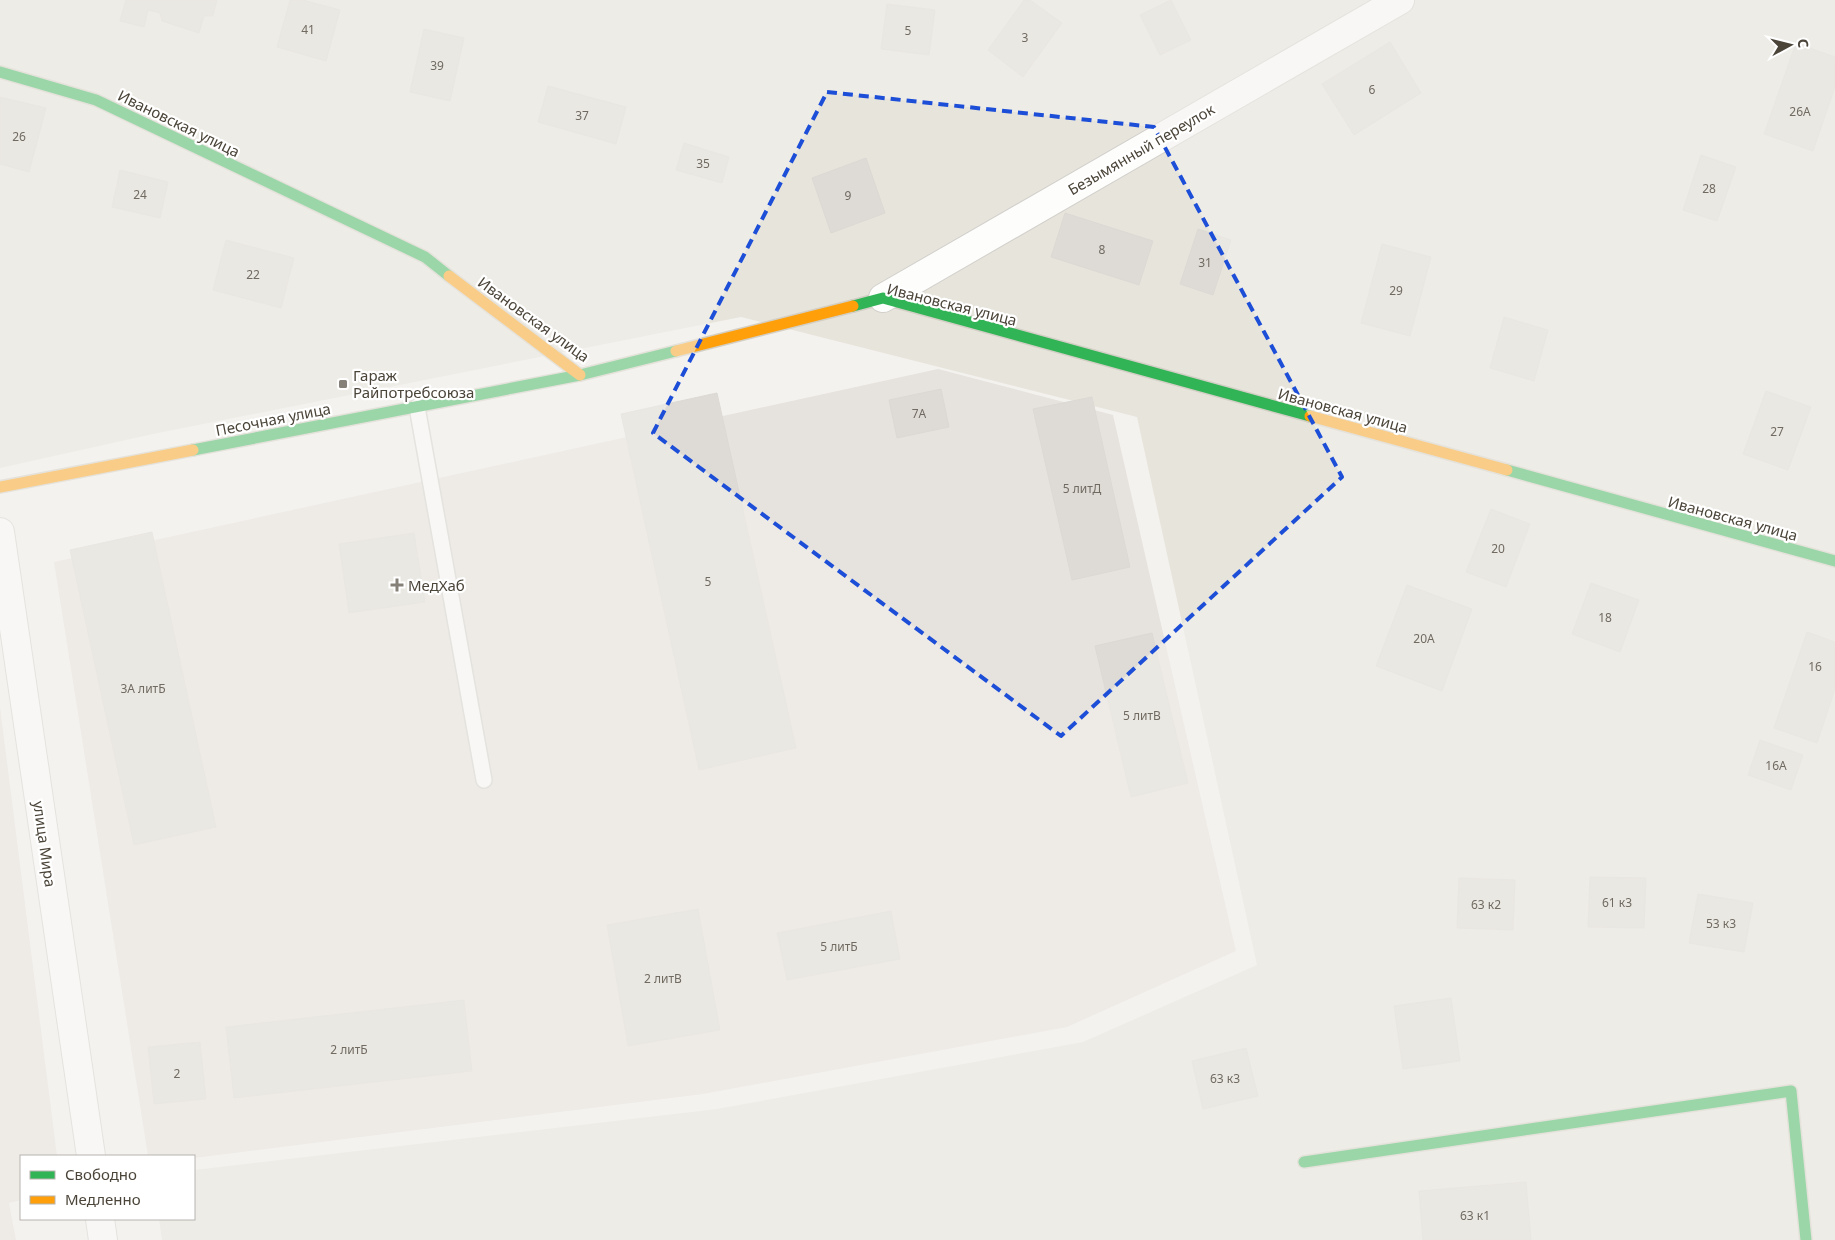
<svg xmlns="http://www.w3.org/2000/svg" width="1835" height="1240" font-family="'Noto Sans',sans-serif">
	<rect width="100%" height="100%" fill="#f4f2ee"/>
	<!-- residential -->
	<polygon fill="#e7e4dc" points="0,0 1835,0 1835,1240 162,1240 159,1219 194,1219 194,1170 717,1109 1083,1042 1257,965 1137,417 741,317 153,434 0,468"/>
	<!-- industrial -->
	<g fill="#e6e2de">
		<polygon points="938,369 1113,415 1236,951 1067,1027 703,1094 194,1158 194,1156 148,1156 54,562"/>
		<polygon points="0,707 57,1156 21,1156 21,1200 9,1203 16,1240 0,1240"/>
	</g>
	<!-- building -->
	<g fill="#dedbd6" stroke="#dcd9d4">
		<polygon points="126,0 217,0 213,16 204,16 199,33 162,21 160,13 148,10 144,27 120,21"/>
		<polygon points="290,0 303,0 340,10 326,61 277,47"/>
		<polygon points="1024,0 1030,0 1062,23 1023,77 988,50"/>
		<polygon points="1171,0 1191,40 1160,55 1140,15"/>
		<polygon points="887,4 935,10 929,55 881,49"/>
		<polygon points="424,29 464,38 450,101 410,92"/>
		<polygon points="1390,42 1421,93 1354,135 1322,84"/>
		<polygon points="1796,43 1835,57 1835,87 1813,151 1764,134"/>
		<polygon points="548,86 626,107 616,144 538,122"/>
		<polygon points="0,97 46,108 29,172 0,164"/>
		<polygon points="684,143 729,157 722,183 676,170"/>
		<polygon points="1701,155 1736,167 1717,221 1683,210"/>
		<polygon points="866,158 885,213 831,233 812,178"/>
		<polygon points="120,170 168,182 160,218 112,207"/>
		<polygon points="1065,213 1153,241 1139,285 1051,257"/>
		<polygon points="1198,229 1231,240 1213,295 1180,284"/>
		<polygon points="226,240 294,258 281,308 213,290"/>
		<polygon points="1382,244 1431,257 1410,336 1361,323"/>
		<polygon points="1504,317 1548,330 1534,381 1490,368"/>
		<polygon points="941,389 949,427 897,438 889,400"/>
		<polygon points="1766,391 1811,407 1788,470 1743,454"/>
		<polygon points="717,393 796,748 699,770 621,414"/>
		<polygon points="1092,397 1130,567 1072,580 1033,409"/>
		<polygon points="1491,509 1530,524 1506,587 1466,572"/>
		<polygon points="152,532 216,827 134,845 70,550"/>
		<polygon points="414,533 425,602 349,613 339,544"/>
		<polygon points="1591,583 1639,600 1620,652 1572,634"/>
		<polygon points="1407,585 1472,609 1442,691 1376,666"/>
		<polygon points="1807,632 1835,642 1835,689 1817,743 1774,728"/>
		<polygon points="1152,633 1188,783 1131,797 1095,646"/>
		<polygon points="1760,740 1803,755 1791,790 1748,775"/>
		<polygon points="1590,877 1646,878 1644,928 1588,927"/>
		<polygon points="1459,878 1515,880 1513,930 1457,928"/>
		<polygon points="1698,894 1753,903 1744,952 1689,943"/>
		<polygon points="698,909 720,1030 628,1046 607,925"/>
		<polygon points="891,911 900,959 787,980 777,933"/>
		<polygon points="1451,998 1460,1061 1403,1069 1394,1006"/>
		<polygon points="464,1000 472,1071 234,1098 226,1027"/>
		<polygon points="200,1042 206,1099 154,1104 148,1047"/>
		<polygon points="1246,1048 1258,1096 1203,1109 1192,1061"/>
		<polygon points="1526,1182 1531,1240 1423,1240 1419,1191"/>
	</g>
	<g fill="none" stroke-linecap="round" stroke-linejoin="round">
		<defs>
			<polyline id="lane" points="417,407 484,780"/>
			<g id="street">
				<polyline points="883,298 1400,0"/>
				<polyline points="0,532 91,1156"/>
				<polyline points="100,1219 103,1240"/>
			</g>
			<g id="fast">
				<polyline points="0,72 96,100 425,257 449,276"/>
				<polyline points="853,306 883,298 1310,416"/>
				<polyline points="193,450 580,375 676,351"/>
				<polyline points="1507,470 1835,561"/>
				<polyline points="1304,1162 1791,1091 1806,1240"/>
			</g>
			<g id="slow">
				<polyline points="449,276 580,375"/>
				<polyline points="676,351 853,306"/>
				<polyline points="1310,416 1507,470"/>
				<polyline points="0,487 193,450"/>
			</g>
		</defs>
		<!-- lane casing -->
		<use href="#lane" stroke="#d2d0cb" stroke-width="18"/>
		<!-- street casing -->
		<use href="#street" stroke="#d2d0cb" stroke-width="30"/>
		<!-- fast casing -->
		<use href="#fast" stroke="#d3cfc5" stroke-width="14"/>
		<!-- slow casing -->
		<use href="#slow" stroke="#d3cfc5" stroke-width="14"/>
		<!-- lane -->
		<use href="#lane" stroke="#fdfdfc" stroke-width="15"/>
		<!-- street -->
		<use href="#street" stroke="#fdfdfc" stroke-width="28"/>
		<!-- fast -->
		<use href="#fast" stroke="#30b455" stroke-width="11"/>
		<!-- slow -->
		<use href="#slow" stroke="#ff9f0a" stroke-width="11"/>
	</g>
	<!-- marked area -->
	<path d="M0 0H1835V1240H0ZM827,92L1154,127L1342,477L1061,736L653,433Z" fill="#f4f2ee" fill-opacity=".55" fill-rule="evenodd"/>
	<path fill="none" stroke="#1d4ed8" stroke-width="4" stroke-dasharray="10 6" stroke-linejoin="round" d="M827,92L1154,127L1342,477L1061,736L653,433Z"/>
	<!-- markers -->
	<g fill="#868178" stroke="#fff" stroke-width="2">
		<rect x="338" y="379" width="10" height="10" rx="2.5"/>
		<path d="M394.5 577.5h5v5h5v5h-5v5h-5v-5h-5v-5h5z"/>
	</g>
	<g text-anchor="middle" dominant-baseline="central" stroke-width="4.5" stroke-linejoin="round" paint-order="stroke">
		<!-- number labels -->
		<g font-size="12" fill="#706a61">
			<text x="308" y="29">41</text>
			<text x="908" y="30">5</text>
			<text x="1025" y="37">3</text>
			<text x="437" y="65">39</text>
			<text x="1372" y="89">6</text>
			<text x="1800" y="111">26А</text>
			<text x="582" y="115">37</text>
			<text x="19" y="136">26</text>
			<text x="703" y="163">35</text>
			<text x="1709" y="188">28</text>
			<text x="140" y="194">24</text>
			<text x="848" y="195">9</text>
			<text x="1102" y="249">8</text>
			<text x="1205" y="262">31</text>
			<text x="253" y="274">22</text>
			<text x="1396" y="290">29</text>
			<text x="919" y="413">7А</text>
			<text x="1777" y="431">27</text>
			<text x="1082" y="488">5 литД</text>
			<text x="1498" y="548">20</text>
			<text x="708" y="581">5</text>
			<text x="1605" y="617">18</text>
			<text x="1424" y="638">20А</text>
			<text x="1815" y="666">16</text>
			<text x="143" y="688">3А литБ</text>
			<text x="1142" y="715">5 литВ</text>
			<text x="1776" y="765">16А</text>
			<text x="1617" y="902">61 к3</text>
			<text x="1486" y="904">63 к2</text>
			<text x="1721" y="923">53 к3</text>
			<text x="839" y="946">5 литБ</text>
			<text x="663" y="978">2 литВ</text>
			<text x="349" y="1049">2 литБ</text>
			<text x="177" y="1073">2</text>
			<text x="1225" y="1078">63 к3</text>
			<text x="1475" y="1215">63 к1</text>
		</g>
		<!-- street labels -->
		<g font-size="15" fill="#4b4439" stroke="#fff">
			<text transform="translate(179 123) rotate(26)">Ивановская улица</text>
			<text transform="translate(1141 149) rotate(-30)">Безымянный переулок</text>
			<text transform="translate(952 304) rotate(14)">Ивановская улица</text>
			<text transform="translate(534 319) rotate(36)">Ивановская улица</text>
			<text transform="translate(1343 410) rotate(15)">Ивановская улица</text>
			<text transform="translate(273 419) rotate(-11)">Песочная улица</text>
			<text transform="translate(1733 518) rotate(15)">Ивановская улица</text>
			<text transform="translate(45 844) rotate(82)">улица Мира</text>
		</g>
		<!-- poi labels -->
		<g font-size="15" fill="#4b4439" stroke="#fff" text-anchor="start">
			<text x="353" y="375">Гараж<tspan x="353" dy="17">Райпотребсоюза</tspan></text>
			<text x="408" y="585">МедХаб</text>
		</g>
	</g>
	<!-- legend -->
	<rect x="20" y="1155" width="175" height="65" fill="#ffffff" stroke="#b7b4b0"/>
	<rect x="30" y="1171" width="25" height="8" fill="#30b455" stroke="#b7b4b0"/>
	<text x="65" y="1180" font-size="15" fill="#4b4439">Свободно</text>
	<rect x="30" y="1196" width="25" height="8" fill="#ff9f0a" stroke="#b7b4b0"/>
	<text x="65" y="1205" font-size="15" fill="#4b4439">Медленно</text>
	<!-- north arrow -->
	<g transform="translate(1790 45) rotate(83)" stroke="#ffffff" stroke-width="4" paint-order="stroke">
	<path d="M0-4L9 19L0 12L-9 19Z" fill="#4b4439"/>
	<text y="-8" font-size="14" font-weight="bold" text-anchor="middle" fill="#4b4439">С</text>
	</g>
</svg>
